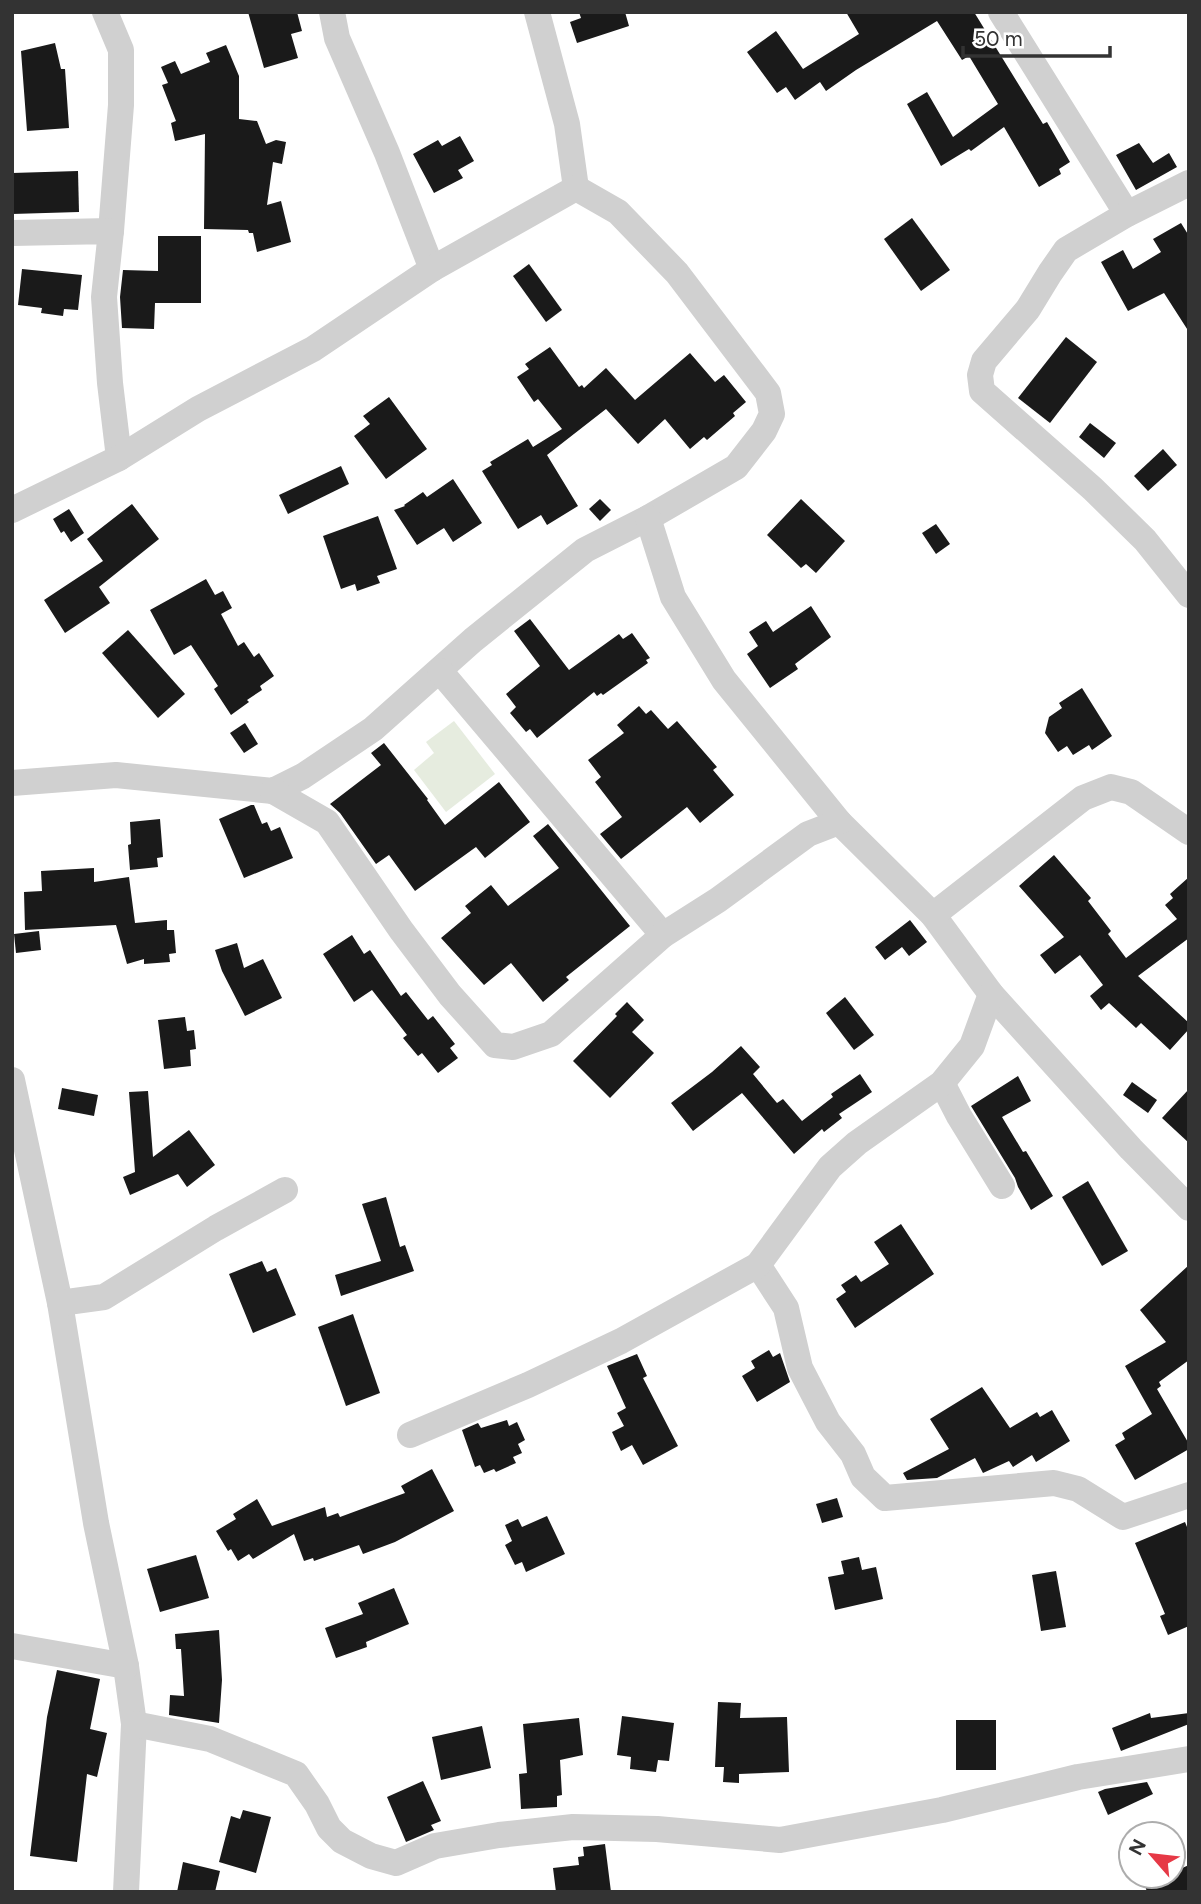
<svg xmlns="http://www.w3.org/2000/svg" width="1201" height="1904" font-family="Figtree,sans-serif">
	<rect width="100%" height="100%" fill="#fff"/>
	<!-- green -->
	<polygon fill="#e6ecdf" points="454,721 495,774 446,812 414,770 434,753 426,742"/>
	<!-- building -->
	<g fill="#1a1a1a">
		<polygon points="248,12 297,12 302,31 291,34 298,58 264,68"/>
		<polygon points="579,12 625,12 629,26 577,43 570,22 581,18"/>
		<polygon points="846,12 974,12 1043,124 1047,122 1070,162 1059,169 1061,174 1039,187 1004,127 971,151 969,149 941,166 907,104 927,92 953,137 998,104 969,56 962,60 937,21 856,70 826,91 820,82 795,100 786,87 777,93 747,52 776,31 803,69 859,34"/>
		<polygon points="55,43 61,69 65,69 69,128 27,131 21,51"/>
		<polygon points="226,45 239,76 239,119 257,121 266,144 276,140 286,142 282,164 273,162 267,205 281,201 291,242 257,252 253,233 249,233 248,230 204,229 205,134 175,141 171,123 176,121 162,85 168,83 161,67 175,61 181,74 210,62 206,53"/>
		<polygon points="460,136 474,161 458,170 463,178 434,193 413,154 438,140 442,146"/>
		<polygon points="1139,143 1153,163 1169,153 1177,167 1136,190 1116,155"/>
		<polygon points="78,171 79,212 12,214 12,173"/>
		<polygon points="912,218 950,270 921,291 884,239"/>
		<polygon points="1181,223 1189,236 1189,332 1164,293 1128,311 1101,262 1123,250 1133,269 1161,252 1153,239"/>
		<polygon points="158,236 201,236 201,303 155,303 154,329 122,328 120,297 123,270 158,271"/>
		<polygon points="529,264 562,310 546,322 513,276"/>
		<polygon points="22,269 82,275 78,310 64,309 63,316 41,313 42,308 18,305"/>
		<polygon points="1066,337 1097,362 1050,423 1018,398"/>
		<polygon points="550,347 579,387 582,385 584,388 606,368 635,400 690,353 715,382 724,375 746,402 733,413 735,416 707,440 704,437 690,449 665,419 638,444 606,409 547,455 578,506 547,525 541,515 518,529 482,471 492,465 490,462 528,439 533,447 562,429 538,399 534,402 517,377 529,369 525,364"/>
		<polygon points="389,397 427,449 386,479 354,436 370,424 363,416"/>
		<polygon points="1090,423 1116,443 1104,458 1079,437"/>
		<polygon points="1163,449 1177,465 1148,491 1134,476"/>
		<polygon points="341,466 349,484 288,514 279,495"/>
		<polygon points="453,479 482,523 453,542 444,528 417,545 394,510 405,506 404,505 423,492 427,497"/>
		<polygon points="600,499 611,510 600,521 589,509"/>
		<polygon points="801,499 845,541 816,573 806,564 801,568 767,535"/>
		<polygon points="132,504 159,539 99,587 110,603 65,633 44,600 103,561 87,539"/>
		<polygon points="69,509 84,533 71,542 64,531 61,533 53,519"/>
		<polygon points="378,516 397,569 377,576 380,583 357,591 355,584 341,589 323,536"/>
		<polygon points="936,524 950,544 936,554 922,533"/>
		<polygon points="206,579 215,595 223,591 232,608 221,614 238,646 244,642 254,657 259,653 274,676 260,686 262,690 247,700 249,702 231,715 214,689 218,686 191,645 174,655 150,610"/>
		<polygon points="811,606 831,637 795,664 798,669 770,688 747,654 758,646 749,632 766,621 773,632"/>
		<polygon points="530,619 569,670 619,634 623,639 632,633 650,658 646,660 648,663 603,695 601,693 597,696 594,692 537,738 530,729 526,732 510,713 516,707 506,694 540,666 514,631"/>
		<polygon points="128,630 185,694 158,718 102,653"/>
		<polygon points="1082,688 1112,736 1092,750 1089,745 1073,755 1067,746 1058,752 1045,733 1049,717 1062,708 1059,703"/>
		<polygon points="639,706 646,714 651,710 668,729 677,721 717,767 713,770 734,795 700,823 687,807 621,859 600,834 622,817 595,782 601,777 588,760 624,733 617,725"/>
		<polygon points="245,723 258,744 244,753 230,733"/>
		<polygon points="384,743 428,799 427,800 445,825 499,782 530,822 485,858 476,847 415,891 389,855 376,864 340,813 330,804 381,765 371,753"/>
		<polygon points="251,805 254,805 262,824 267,822 271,831 280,827 293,858 244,878 219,819"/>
		<polygon points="160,819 163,857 157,858 158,867 130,870 128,845 131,844 130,822"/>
		<polygon points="548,824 630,926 566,977 569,980 543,1002 511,963 484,985 441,938 471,913 465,906 491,885 508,906 559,868 533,836"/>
		<polygon points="1054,855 1091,898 1088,901 1111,931 1108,934 1126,958 1177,919 1165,905 1173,898 1170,894 1189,877 1189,938 1138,976 1189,1023 1189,1029 1170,1050 1141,1023 1136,1028 1109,1003 1101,1010 1090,996 1103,985 1080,955 1055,974 1040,955 1064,937 1019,886"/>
		<polygon points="94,868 94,882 129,877 135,923 167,920 167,930 174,930 176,953 169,954 170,962 144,964 144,959 127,964 116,925 25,930 24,892 42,891 41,871"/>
		<polygon points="910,920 927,942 909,956 902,947 885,960 875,947"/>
		<polygon points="39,931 41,950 16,953 14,934"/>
		<polygon points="352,935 364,954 370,950 401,996 406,992 428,1020 433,1016 455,1044 450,1048 458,1058 438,1073 422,1053 418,1056 403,1038 407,1035 372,990 354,1002 323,954"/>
		<polygon points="237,943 244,968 263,959 282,998 245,1016 222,971 215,950"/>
		<polygon points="845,997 874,1035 854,1050 826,1013"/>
		<polygon points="627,1002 644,1020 632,1032 654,1053 610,1098 573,1061 617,1016 615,1014"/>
		<polygon points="185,1017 187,1031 194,1030 196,1049 190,1050 191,1066 164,1069 158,1020"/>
		<polygon points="741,1046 760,1067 753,1074 777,1103 783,1099 802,1121 833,1097 831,1094 860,1074 872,1092 839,1114 842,1118 824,1132 822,1129 794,1154 742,1093 693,1131 671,1103 712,1072"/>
		<polygon points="1018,1076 1031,1101 1002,1117 1023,1152 1026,1151 1053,1196 1031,1210 1018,1187 1015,1178 971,1106"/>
		<polygon points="1132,1082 1157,1100 1148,1113 1123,1095"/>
		<polygon points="62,1088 98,1095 94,1116 58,1109"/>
		<polygon points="1189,1089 1189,1143 1162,1118"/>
		<polygon points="148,1091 153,1157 189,1130 215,1165 187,1187 178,1174 130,1195 123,1177 135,1172 129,1092"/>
		<polygon points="1088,1181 1128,1251 1102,1266 1062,1197"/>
		<polygon points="386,1197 400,1247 405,1245 414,1271 341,1296 335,1275 381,1261 362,1204"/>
		<polygon points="901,1224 934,1274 855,1328 836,1299 846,1292 841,1285 856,1275 861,1282 889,1264 874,1242"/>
		<polygon points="262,1261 267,1272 276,1268 296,1315 253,1333 229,1274"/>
		<polygon points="1189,1265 1189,1360 1159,1382 1161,1386 1157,1389 1189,1444 1189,1449 1135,1480 1115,1445 1125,1439 1122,1433 1152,1414 1125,1366 1166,1342 1140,1310"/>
		<polygon points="353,1314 380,1393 346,1406 318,1327"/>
		<polygon points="769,1350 773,1357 780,1353 790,1382 757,1402 742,1376 755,1368 751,1361"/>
		<polygon points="637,1354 647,1376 643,1378 678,1446 643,1465 632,1445 621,1451 612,1432 624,1426 617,1413 626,1408 607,1366"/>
		<polygon points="982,1387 1010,1428 1037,1412 1040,1417 1052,1410 1070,1441 1036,1462 1032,1455 1013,1467 1009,1461 983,1473 975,1458 937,1478 907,1480 903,1473 949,1449 930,1419"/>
		<polygon points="507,1420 509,1426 517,1422 525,1440 518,1444 522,1453 513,1457 516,1463 496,1472 494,1469 484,1473 480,1465 475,1467 462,1430 478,1423 481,1428"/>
		<polygon points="432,1469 454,1511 395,1542 363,1554 359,1545 314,1561 313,1558 304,1561 294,1534 253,1559 249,1554 238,1561 231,1549 228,1551 216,1531 236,1519 233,1514 257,1499 272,1526 325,1507 327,1517 338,1513 340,1517 405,1493 401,1486"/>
		<polygon points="837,1498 843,1517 822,1523 816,1504"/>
		<polygon points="547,1516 565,1554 526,1572 522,1562 515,1565 505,1545 512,1541 505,1525 518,1519 522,1527"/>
		<polygon points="1185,1522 1189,1532 1189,1626 1168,1635 1160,1616 1165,1614 1135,1543"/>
		<polygon points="196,1555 209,1598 160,1612 147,1569"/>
		<polygon points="859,1557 862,1570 876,1567 883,1599 835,1610 828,1577 844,1574 841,1561"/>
		<polygon points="1056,1571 1066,1627 1041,1631 1032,1575"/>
		<polygon points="394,1588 409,1624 366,1642 367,1647 336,1658 325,1628 363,1614 358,1603"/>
		<polygon points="219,1630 222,1680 219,1723 169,1715 170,1695 184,1696 181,1649 176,1649 175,1634"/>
		<polygon points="57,1670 100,1679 90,1729 107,1733 97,1777 87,1774 77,1862 30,1856 47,1717"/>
		<polygon points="718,1702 741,1703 740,1718 787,1717 789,1772 739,1774 739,1783 723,1782 724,1767 715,1767"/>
		<polygon points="1150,1713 1151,1718 1189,1713 1189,1724 1121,1751 1112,1728"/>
		<polygon points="622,1716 674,1723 669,1761 658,1760 656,1772 630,1769 631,1757 617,1755"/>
		<polygon points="579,1718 583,1755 560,1760 562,1795 557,1796 557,1807 521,1809 519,1774 527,1773 523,1724"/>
		<rect x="956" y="1720" width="40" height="50"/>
		<polygon points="482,1726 491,1768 441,1780 432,1737"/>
		<polygon points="423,1781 441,1821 431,1825 434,1830 406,1842 387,1797"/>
		<polygon points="1147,1782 1153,1794 1108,1815 1098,1792 1105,1789"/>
		<polygon points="243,1810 271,1817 256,1873 219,1862 231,1816 240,1819"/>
		<polygon points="605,1844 611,1892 556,1892 553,1868 579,1865 578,1857 584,1856 583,1847"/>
		<polygon points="183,1862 220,1871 215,1892 177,1892"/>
		<polygon points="1189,1865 1189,1892 1147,1892 1142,1876 1173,1876 1173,1872"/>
	</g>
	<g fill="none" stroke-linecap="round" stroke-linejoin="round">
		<!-- minor -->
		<g stroke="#d0d0d0" stroke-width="26">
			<polyline points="105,12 121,50 121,105 111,231"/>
			<polyline points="332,12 337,38 387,153 432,269"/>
			<polyline points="537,12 567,124 576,188"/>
			<polyline points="1001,12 1127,214"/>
			<polyline points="1189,183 1127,214 1066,250 1050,273 1028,309 984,361 980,375 982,391 1093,489 1145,540 1189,595"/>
			<polyline points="12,233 111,231 104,297 110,383 119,458"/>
			<polyline points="12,510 119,458 198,409 313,349 432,269 576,188 618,212 677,273 768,393 772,414 764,431 736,467 648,518 585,550 473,640 373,729 303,776 273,791 116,775 12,783"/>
			<polyline points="648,518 673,597 724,680 839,822 933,915 991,994 1131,1149 1189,1208"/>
			<polyline points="440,671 663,935"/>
			<polyline points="273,791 327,822 401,930 450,995 495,1045 513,1047 551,1034 663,935 718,900 808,834 839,822"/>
			<polyline points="933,915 1083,798 1111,787 1131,792 1189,832"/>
			<polyline points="12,1080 60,1303 96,1523 126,1666 134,1724 126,1892"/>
			<polyline points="942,1083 959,1116 1002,1186"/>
			<polyline points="758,1265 786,1308 800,1368 828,1422 853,1454 863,1477 885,1498 1054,1483 1078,1489 1123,1517 1189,1495"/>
			<polyline points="60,1303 104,1297 216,1228 285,1190"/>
			<polyline points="410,1435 528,1385 621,1341 758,1265 830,1167 857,1143 942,1083 972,1046 991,994"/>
			<polyline points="12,1646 126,1666"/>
			<polyline points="134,1724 210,1739 296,1774 317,1804 329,1828 342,1841 371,1856 396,1863 435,1846 499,1835 573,1827 657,1829 780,1840 942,1810 1078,1777 1189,1759"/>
		</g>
	</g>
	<!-- border -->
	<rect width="1201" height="1904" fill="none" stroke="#333333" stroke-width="28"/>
	<!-- north arrow -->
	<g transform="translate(1152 1855) rotate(298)"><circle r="33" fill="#ffffff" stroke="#adadad" stroke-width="2"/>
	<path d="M0-5L12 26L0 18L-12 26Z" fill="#e63946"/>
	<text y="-10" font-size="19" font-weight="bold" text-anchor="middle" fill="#333333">N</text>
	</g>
	<!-- scale -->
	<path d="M963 46v10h147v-10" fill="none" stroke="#333333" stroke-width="3.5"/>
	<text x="974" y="46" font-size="21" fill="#333333" stroke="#ffffff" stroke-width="5" paint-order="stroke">50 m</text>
</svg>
